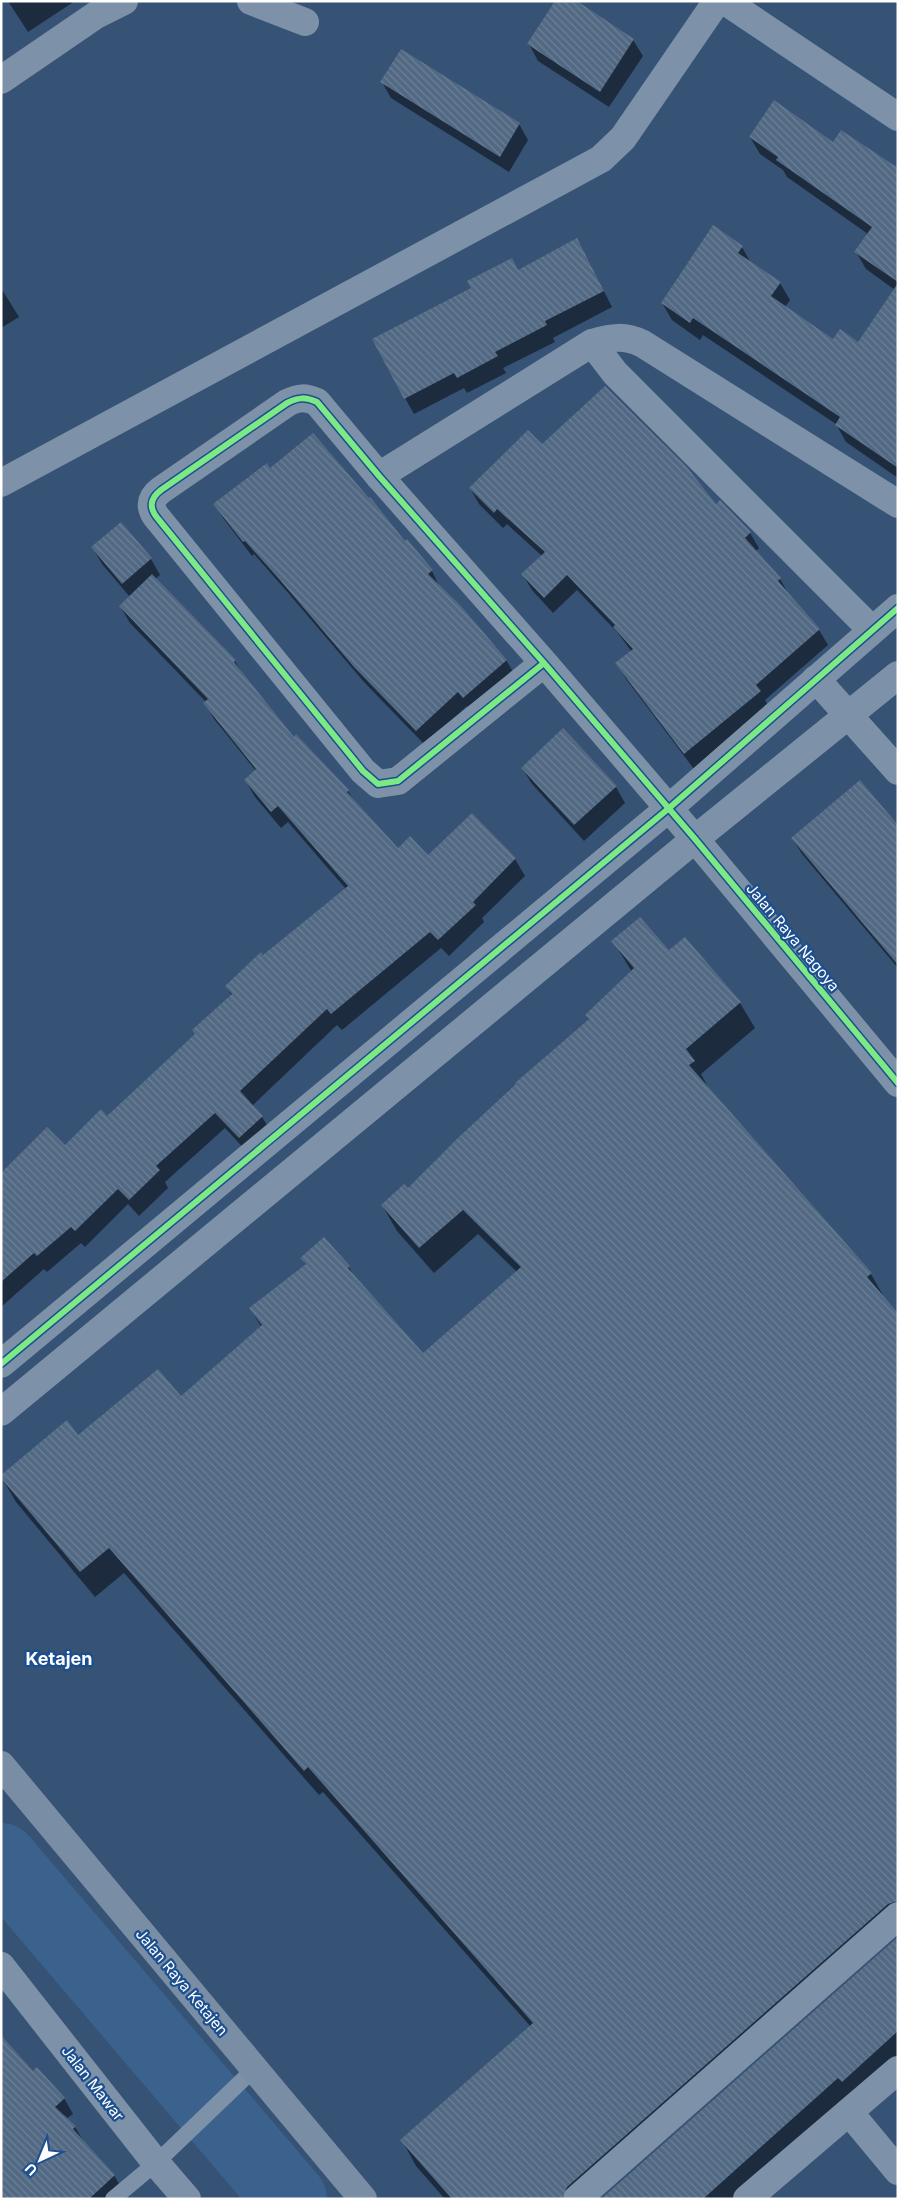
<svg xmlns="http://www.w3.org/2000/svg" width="899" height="2200" font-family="Inter,sans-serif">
	<defs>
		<pattern id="building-back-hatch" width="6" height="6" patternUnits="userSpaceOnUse" patternTransform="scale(1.25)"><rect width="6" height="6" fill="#526984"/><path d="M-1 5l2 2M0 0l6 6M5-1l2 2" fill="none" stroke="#6c8096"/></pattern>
	</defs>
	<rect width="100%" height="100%" fill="#365274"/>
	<!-- shadow -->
	<g fill="#0007">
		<polygon points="8,1 75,1 28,32"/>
		<polygon points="633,40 643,56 609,107 538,61 529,44"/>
		<polygon points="382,82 519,124 528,140 509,172 391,98"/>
		<polygon points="750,137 833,144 898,182 898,478 846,442 836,424 703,335 700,340 672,320 662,303 742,247 751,263 780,283 790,300 785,307 834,341 858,344 895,290 866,269 856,252 868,234 787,177 783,170 760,154"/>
		<polygon points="586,256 612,307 553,338 555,342 503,368 506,373 467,393 464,388 414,414 405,398 518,271"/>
		<polygon points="1,288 19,317 1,328"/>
		<polygon points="542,446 716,505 750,533 759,548 755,552 780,579 789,595 819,630 828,645 765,700 769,708 694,769 626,679 617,663 632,652 617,632 577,590 553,613 532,590 523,575 542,556 507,524 503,528 479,504 470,488"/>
		<polygon points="270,470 405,543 432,571 439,586 506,660 515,675 472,712 467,706 425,745 364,682 290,595 254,554 252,556 223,518 215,504"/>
		<polygon points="121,524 151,559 160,575 155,579 235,661 243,675 294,738 348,791 355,802 398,850 428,857 472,815 515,859 525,876 482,918 484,922 449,956 441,948 342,1030 337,1025 252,1106 262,1117 272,1133 249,1154 225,1128 165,1182 168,1188 139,1216 128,1204 85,1247 81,1243 47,1272 44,1269 1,1307 1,1188 107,1118 196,1035 232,996 226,986 346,889 288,822 281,828 255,797 245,780 256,771 214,719 205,703 206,702 130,623 120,606 130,597 102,564 93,548"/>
		<polygon points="522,768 616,787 625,803 584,841 532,784"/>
		<polygon points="898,827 898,968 802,854 792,838"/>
		<polygon points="613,941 669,952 740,1003 755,1028 701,1074 708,1087 707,1088 871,1274 885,1299 898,1315 898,1934 597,2199 445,2199 416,2166 402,2140 531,2027 323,1792 319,1795 124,1573 95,1597 16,1502 1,1476 78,1436 181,1398 262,1328 250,1308 306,1265 302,1258 349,1267 354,1276 423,1355 517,1272 478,1234 434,1273 397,1231 382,1205 408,1190 589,1020 587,1015 632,972"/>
		<polygon points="898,1939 898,2071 744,2199 603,2199"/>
		<polygon points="33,2072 64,2098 73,2114 66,2119 75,2127 84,2142 114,2175 123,2191 114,2199 74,2199"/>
	</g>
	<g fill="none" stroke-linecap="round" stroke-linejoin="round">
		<!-- river -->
		<polyline stroke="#3b618d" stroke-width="74" points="1,1860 290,2199"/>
	</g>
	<!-- building -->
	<g fill="url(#building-back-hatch)">
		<polygon points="555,1 577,1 634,39 600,92 527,44"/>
		<polygon points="401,49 520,123 500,157 380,82"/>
		<polygon points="774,100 833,142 841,130 898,168 898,282 854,252 872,227 776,160 778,157 749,137"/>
		<polygon points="713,225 743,246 738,253 781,282 771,296 833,339 840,329 858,342 898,283 898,468 835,425 840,417 693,318 690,323 661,303"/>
		<polygon points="577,238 604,291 545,321 547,325 495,352 498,356 457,378 454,373 404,399 372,339 471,288 467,281 512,258 518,270"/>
		<polygon points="605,386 687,467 716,504 720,500 751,532 745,538 781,578 778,581 820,629 756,685 761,691 684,754 615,663 633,649 613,627 615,625 567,575 544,598 521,574 545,552 497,509 494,513 469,488 528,430 542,444"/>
		<polygon points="313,433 369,498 370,497 405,541 407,539 433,570 428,574 461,606 507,660 463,698 458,692 416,731 354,667 280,580 245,541 243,542 213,504 267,463 270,468"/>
		<polygon points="121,522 152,558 122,584 91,547"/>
		<polygon points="152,574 236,660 234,662 294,737 296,734 349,790 347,792 398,848 410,836 428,855 472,813 516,858 473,902 476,905 438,940 430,932 331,1014 327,1009 240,1091 263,1116 239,1138 215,1113 156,1166 160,1170 129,1200 118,1189 75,1231 71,1227 37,1256 34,1253 1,1282 1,1173 47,1127 65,1145 101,1109 107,1116 195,1034 192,1030 232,994 225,986 261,952 263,955 348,886 278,806 271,812 244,780 256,769 203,703 208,699 119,606"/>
		<polygon points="563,728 617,786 574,825 521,768"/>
		<polygon points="860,780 898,825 898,965 791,838"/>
		<polygon points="640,917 669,950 685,937 741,1002 686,1049 695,1061 689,1065 872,1273 867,1277 898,1313 898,1901 888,1904 567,2187 562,2199 452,2199 400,2140 533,2023 308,1767 304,1771 109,1548 80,1572 1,1478 1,1475 67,1420 78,1435 158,1369 181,1396 262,1325 249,1308 306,1264 300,1258 324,1237 350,1266 348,1268 423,1353 521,1267 463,1210 419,1248 381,1205 404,1184 408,1188 459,1137 516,1084 515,1083 589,1019 585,1015 634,968 611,941"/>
		<polygon points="898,1937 898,2031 842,2082 838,2078 703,2199 601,2199"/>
		<polygon points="1,2035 33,2071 37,2067 65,2098 55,2107 76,2126 73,2129 115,2175 89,2199 1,2199"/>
	</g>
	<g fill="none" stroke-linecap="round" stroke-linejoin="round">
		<!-- lane -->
		<polyline stroke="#7d92a8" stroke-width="16" points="113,2199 156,2163 255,2068"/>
		<!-- street -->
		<g stroke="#7d92a8" stroke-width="28">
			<polyline points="251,1 305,22"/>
			<polyline points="725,1 898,117"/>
			<polyline points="1,80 96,15 124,1"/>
			<polyline points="592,343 615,373 872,630"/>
			<path d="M379,476L592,343C611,337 625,335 643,344L898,504"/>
			<polyline points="1,483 601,159 623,138 717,1"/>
			<path d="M544,663L398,781L378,784L363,771L159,520C149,509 149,499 161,490L287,403C299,397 305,397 317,402L379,476L544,663L695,839L898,1083"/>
			<polyline points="816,679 898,771"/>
			<polyline points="1,1364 668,809 898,608"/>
			<polyline points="1,1412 695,839 898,675"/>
			<polyline points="1,1966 156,2163 187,2199"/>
			<polyline points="849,2112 898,2171"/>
			<polyline points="577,2199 898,1916"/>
			<polyline points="747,2199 898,2070"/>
		</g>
		<!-- secondary -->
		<polyline stroke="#798da4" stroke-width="28" points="1,1765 363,2199"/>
		<defs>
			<g id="cycleway">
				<path d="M544,663L398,781L378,784L363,771L159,520C149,509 149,499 161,490L287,403C299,397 305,397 317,402L379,476L544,663L695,839L898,1083"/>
				<polyline points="1,1364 668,809 898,608"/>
			</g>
		</defs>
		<!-- cycleway casing -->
		<use href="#cycleway" stroke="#1b4f8f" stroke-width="9"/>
		<!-- cycleway -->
		<use href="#cycleway" stroke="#7ce984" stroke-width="6"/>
	</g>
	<g text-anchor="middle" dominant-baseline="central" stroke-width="4.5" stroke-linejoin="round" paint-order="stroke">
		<!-- street labels -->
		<g font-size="15" fill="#fff" stroke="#1b4f8f">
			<text transform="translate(793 937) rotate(50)">Jalan Raya Nagoya</text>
			<text transform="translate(182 1982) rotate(50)">Jalan Raya Ketajen</text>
			<text transform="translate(93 2083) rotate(52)">Jalan Mawar</text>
		</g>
		<!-- quarter labels -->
		<g font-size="18" font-weight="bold" fill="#fff" stroke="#1b4f8f">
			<text x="59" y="1658">Ketajen</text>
		</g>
	</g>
	<!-- border -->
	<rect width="899" height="2200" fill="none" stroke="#ffffff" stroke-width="5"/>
	<!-- north arrow -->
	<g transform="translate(40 2160) rotate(224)" stroke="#1b4f8f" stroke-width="4" paint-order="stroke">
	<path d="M0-4L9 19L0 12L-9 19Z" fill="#ffffff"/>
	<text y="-8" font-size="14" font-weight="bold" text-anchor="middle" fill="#ffffff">U</text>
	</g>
</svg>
